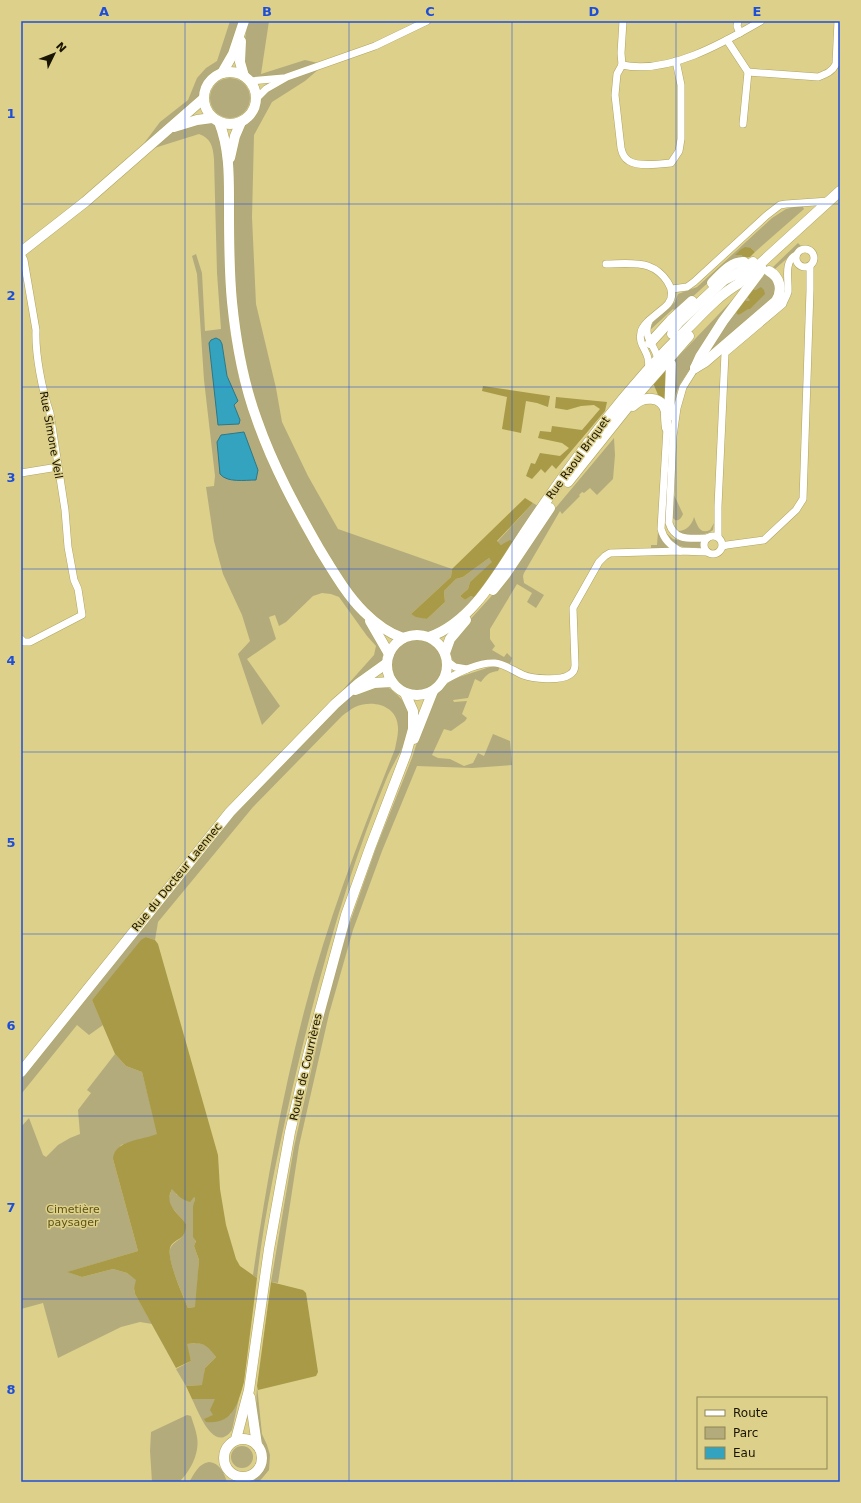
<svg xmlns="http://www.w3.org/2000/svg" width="861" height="1503" font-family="'DejaVu Sans',sans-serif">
	<rect width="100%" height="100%" fill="#ddd08b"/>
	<!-- green -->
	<g fill="#b3ab7c" fill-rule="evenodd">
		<polygon points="230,21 240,21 223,67 210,74 205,80 198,99 142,146 160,122 188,100 197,78 206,68 217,61"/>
		<path d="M248,21H269L261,74L305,60L318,63C303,68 272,81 256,78C251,77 247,73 244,68V45Z"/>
		<path d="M319,69L305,81L272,102L254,135L252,217L256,304L276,388L282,422L308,476L338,529L452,569L451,577L411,614L427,619L445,602L444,591L456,579L463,577L489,558L493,562L470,582L468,589L460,596L465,600L471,596L475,598L468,607L432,633L419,631L401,634L397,633L372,614L353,593L336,568L298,502L272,449L260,415L250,380L240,333L236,302L234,262L233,163L234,152L244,125C250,121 256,116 259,109C260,105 260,101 262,97C270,85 305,74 319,69Z"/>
		<circle cx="230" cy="98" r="20"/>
		<path d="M210,122L218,128L222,139L225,184V275L230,331L239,379L252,420L265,455L299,524L329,572L371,629L384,651L381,664L357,679L341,692L374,655L376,646L367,636L339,597L331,594L322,593L313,596L286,622L279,626L275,615L269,617L276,639L247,659L280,706L262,725L238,654L250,641L242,615L223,574L214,541L206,487L214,486L215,476L204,380L197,274L192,256L196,254L202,273L205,331L221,329L217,273L214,159C213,147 211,138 199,134L148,150L170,133L184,125ZM222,344L227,376L231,387L234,405L240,420L218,425Z"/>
		<polygon points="794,207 803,207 804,209 755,252 751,248 741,255 745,258 724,268 676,312 673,309 649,331 653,322 675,302 678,294 697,287 772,218 786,209"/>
		<polygon points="798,243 801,246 775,269 773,267"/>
		<polygon points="766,273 773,278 776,295 702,361 745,294 751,300 748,301 745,300 736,311 739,315 748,308 756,290 753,289"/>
		<polygon points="739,293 680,384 674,398 674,361"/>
		<path d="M614,438L615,455L613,479L597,495L590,488L584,493L582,492L579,495L580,496L562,514L560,511L524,573L523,576L524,583L544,595L536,608L527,602L532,593L517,584L490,629V639L495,646L492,650L504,657L507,653L512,658L510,664C490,655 477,667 457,665L452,659L450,652L455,636L508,578L553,511Z"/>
		<path d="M673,493L683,514C681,519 677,523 673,518Z"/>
		<polygon points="533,503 538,506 514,543 501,545 497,542"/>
		<path d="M694,517C697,524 699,535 710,530L714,523L713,530C704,537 691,535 680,535L678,531C686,531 692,525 694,517Z"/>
		<path d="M664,531L673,539L677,540L702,541V548C680,547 677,549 664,531Z"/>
		<polygon points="658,532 663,542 670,549 651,549 651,545 657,545"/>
		<circle cx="417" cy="666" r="26"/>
		<path d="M493,666L500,667L498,671C489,672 486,675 481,682L475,679L468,698L453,700L454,702L467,701L462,714L467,718L465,721L451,731L444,729L432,755L438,758L450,759L464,766L473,763L478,753L484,756L493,734L510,741L512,765L472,768L417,766L382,851L353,930L329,1014L299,1146L278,1283L271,1282L294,1147L324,1013L348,928L376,848L412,758L432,696L453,679Z"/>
		<path d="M386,686C399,695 411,706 410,723C408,742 396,758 388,775C373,811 360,847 348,884C326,952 308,1021 292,1090C278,1152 264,1215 257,1278L253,1275C266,1185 282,1096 305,1008C328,919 361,834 395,749C396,743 398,736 398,730C399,706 374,699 355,707C351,709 346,713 342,716L253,807L158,922L155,940L146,937L92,1000L103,1025L89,1035L77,1025L22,1093L21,1077L227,822L337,708L350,697L367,688Z"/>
		<polygon points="115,1054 126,1066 142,1072 158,1135 121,1145 113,1159 138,1251 68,1272 82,1277 113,1269 127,1273 137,1280 134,1288 135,1294 152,1324 140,1322 121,1327 58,1358 43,1303 21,1309 21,1127 29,1118 43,1155 46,1157 58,1145 70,1138 80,1134 78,1110 91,1093 87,1090"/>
		<path d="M172,1188L177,1195L194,1197L195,1199C190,1214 201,1232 194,1246L199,1260L196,1307L188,1308C183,1295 167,1261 170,1249C172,1244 177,1241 181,1238L186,1224L169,1204V1198Z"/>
		<polygon points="197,1343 207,1345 216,1357 205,1368 203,1385 186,1386 176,1369 191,1361 186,1344"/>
		<path d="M257,1386L262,1434L267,1445L270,1455L269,1470L259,1482H253C256,1476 264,1472 266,1465C269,1452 260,1441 258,1429C256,1415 256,1401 257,1386Z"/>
		<path d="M239,1398L232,1430C214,1455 198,1411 192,1399H216L230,1415Z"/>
		<path d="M187,1415L191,1416C193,1423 196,1430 197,1437C200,1453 190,1472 179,1482H152L150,1451L151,1432Z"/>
		<circle cx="242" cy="1457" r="11"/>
		<path d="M209,1462C220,1463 224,1473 227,1482H189C195,1473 198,1464 209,1462Z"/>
	</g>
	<!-- forest -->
	<g fill="#a99a47" fill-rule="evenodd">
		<polygon points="745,247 751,248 755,252 750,257 745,258 741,255 735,255 740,250"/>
		<polygon points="761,287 764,290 765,294 750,309 748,309 739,315 737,314 736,311 745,300 748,301 750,300 745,294 750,288 756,290"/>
		<polygon points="668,367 666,403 659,397 653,383"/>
		<polygon points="483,386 550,396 548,407 537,403 526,401 521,433 502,429 507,397 482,391"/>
		<polygon points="556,397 607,402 605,411 556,469 552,465 545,473 541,469 532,479 526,476 531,463 535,464 540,453 560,456 569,448 562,443 538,438 540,431 551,432 552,426 582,430 600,409 594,405 581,406 567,410 555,408"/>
		<polygon points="525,498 533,503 497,541 501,545 510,540 514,543 475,598 471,596 465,600 460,596 468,589 470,582 492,562 489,558 463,577 456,579 444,591 445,602 427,619 416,617 411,614 451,577 452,569"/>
		<path d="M146,937L155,940L158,944L218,1155L220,1189L226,1225L236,1259L240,1266L257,1278L244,1382C238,1403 233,1425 206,1422L204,1419L213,1415L210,1410L215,1399H192L186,1386L202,1385L205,1368L216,1357C206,1344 203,1342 187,1344L191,1361L176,1368L135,1294L134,1288L136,1280L127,1273L113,1269L82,1277L67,1272L138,1251L113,1159C114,1140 143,1140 157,1134L142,1072L126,1066L115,1054L92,1000L141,940ZM172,1189C177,1195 182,1200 190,1202L194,1197L195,1199L193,1206V1237L196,1241L194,1246L199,1260L195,1307L188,1308C183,1296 167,1260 170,1248C174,1237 186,1242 186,1224C176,1211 164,1205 172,1189Z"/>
		<polygon points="271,1282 303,1290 306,1293 318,1372 316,1376 258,1390 257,1386"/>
	</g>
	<!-- water -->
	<g fill="#34a3c0" stroke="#2c7886">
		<polygon points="216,338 220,340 222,344 227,376 238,401 234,405 240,420 239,424 218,425 209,343 211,340"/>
		<path d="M244,432L258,470L256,480C245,480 227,483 220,474L217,442L221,435Z"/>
	</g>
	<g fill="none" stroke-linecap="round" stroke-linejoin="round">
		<defs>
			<g id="street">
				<polyline points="738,21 737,26 740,33"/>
				<polyline points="727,40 748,72 743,124"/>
				<path d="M622,65L617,74L615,95L621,148C622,153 624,158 629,161C638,167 661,164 671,163L679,151L681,139V85L676,61"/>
				<path d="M622,65C668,75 723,43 761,21"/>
				<polyline points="622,65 621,53 623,21"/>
				<path d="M748,72L818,77C826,74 832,72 836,64L838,21"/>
				<polyline points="250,81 283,78"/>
				<polyline points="256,99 266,89 287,77 375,46 427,21"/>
				<circle cx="805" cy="258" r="9"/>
				<path d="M21,254L24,260L36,330C35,354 42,390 50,413L65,510L68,547L74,580L78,589L82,615L30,642H24L21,639"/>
				<path d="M606,264C619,264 636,262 648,266C662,271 679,290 668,304C661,312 643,322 641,332C637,347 652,351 648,370"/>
				<polyline points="672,289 687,287 694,282 767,215 780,205 786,204 829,201"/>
				<path d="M649,321C642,337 655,345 658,359"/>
				<path d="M695,368L683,387L677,408L673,436L669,523C675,542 691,538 707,538"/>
				<path d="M667,428L661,529C664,540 670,545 680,551"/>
				<polyline points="21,473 58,467"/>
				<circle cx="713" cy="545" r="9"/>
				<path d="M718,537V506L725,353L783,304C784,300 787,296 788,292C789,280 783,262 796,255"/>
				<polyline points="723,546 727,545 764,540 796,510 803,499 810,290 810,266"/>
				<polyline points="447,661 455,667 467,669"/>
				<path d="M443,681C458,673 477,662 495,663C505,664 514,671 523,675C533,679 560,681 569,675C573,673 575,670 575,665L573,608L599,562L605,556L610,553L680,551L707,552"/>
			</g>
			<g id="secondary">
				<polyline points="241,41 240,62 244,76"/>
				<circle cx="230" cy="98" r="26"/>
				<polyline points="222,73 233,54 244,21"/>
				<path d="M219,122C230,150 229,179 229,209C229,240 229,271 232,302C236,342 243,382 257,420C273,466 296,508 320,550C333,571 346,594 364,612C375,623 388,633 403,638"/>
				<polyline points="174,127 197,120 212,118"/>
				<polyline points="230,158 235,136 241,122"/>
				<polyline points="21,252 85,202 203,99"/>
				<path d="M712,283C720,275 731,261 744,262"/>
				<polyline points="672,334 674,328 679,322 724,280 740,272 753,262"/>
				<polyline points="650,343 671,320 692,301"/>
				<polyline points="695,368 700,357 723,321 762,269"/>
				<path d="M695,368L705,362L776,301C783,290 780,277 769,271"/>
				<path d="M633,406C642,396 663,395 666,412C666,417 666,422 667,428"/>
				<polyline points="669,416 671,364"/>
				<polyline points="568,482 639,393 689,336"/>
				<polyline points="493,590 505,575 550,508"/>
				<polyline points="370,621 389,654"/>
				<circle cx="417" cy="665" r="30"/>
				<path d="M429,637C475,621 501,567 527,529C575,458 626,388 688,328C703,313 719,295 738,284L840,191"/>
				<polyline points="445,653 450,639 466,620"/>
				<polyline points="355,690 374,683 392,682"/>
				<polyline points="414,739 433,691"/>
				<polyline points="21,1072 230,812 335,704 359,683 387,663"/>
				<polyline points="250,1397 257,1445"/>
				<circle cx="243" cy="1458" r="19"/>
				<polyline points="236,1439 249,1390 269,1249 290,1132 309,1051 346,915 370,848 406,754 413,729 413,711 405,693"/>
			</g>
		</defs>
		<!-- street casing -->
		<use href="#street" stroke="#b0a45f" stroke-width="8"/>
		<!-- secondary casing -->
		<use href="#secondary" stroke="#b0a45f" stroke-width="11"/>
		<!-- street -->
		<use href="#street" stroke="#fff" stroke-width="7"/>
		<!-- secondary -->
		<use href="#secondary" stroke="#fff" stroke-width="10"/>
	</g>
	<!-- grid -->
	<path fill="none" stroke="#1d4ed8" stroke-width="1" stroke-opacity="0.55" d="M185,21V1482M349,21V1482M512,21V1482M676,21V1482M21,204H840M21,387H840M21,569H840M21,752H840M21,934H840M21,1116H840M21,1299H840"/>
	<g text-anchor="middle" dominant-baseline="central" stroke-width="3" stroke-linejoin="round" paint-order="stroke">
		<!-- street labels -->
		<g font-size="11" fill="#191400" stroke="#ddd08b">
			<text transform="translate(51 435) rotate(80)">Rue Simone Veil</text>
			<text transform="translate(578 458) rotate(-54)">Rue Raoul Briquet</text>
			<text transform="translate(177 877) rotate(-51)">Rue du Docteur Laennec</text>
			<text transform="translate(306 1067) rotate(-77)">Route de Courrières</text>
		</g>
		<!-- park labels -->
		<g font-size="11" fill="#5e5314" stroke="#ddd08b">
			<text x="73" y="1209">Cimetière<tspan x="73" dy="13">paysager</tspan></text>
		</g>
	</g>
	<!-- border -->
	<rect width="861" height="1503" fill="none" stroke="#ddd08b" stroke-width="44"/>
	<!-- legend -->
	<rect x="697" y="1397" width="130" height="72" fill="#ddd08b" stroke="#8f8553"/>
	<rect x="705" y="1410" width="20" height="6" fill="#ffffff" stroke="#8f8553"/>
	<text x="733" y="1417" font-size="12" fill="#191400">Route</text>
	<rect x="705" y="1427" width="20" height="12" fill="#b3ab7c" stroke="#8f8553"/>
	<text x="733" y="1437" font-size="12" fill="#191400">Parc</text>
	<rect x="705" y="1447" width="20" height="12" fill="#34a3c0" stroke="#8f8553"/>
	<text x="733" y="1457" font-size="12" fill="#191400">Eau</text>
	<!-- north arrow -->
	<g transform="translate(54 54) rotate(47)" stroke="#ddd08b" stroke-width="3" paint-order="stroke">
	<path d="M0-3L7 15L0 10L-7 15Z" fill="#191400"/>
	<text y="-6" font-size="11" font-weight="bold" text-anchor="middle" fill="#191400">N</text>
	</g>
	<rect x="22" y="22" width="817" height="1459" fill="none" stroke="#1d4ed8" stroke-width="1.5"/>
	<g font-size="13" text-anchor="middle" font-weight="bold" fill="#1d4ed8">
		<text x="104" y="16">A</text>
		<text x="267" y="16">B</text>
		<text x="430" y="16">C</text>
		<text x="594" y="16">D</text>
		<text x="757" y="16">E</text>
		<text x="11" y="118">1</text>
		<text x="11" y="300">2</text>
		<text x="11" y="482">3</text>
		<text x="11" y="665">4</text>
		<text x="11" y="847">5</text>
		<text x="11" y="1030">6</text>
		<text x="11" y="1212">7</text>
		<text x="11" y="1394">8</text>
	</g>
</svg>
